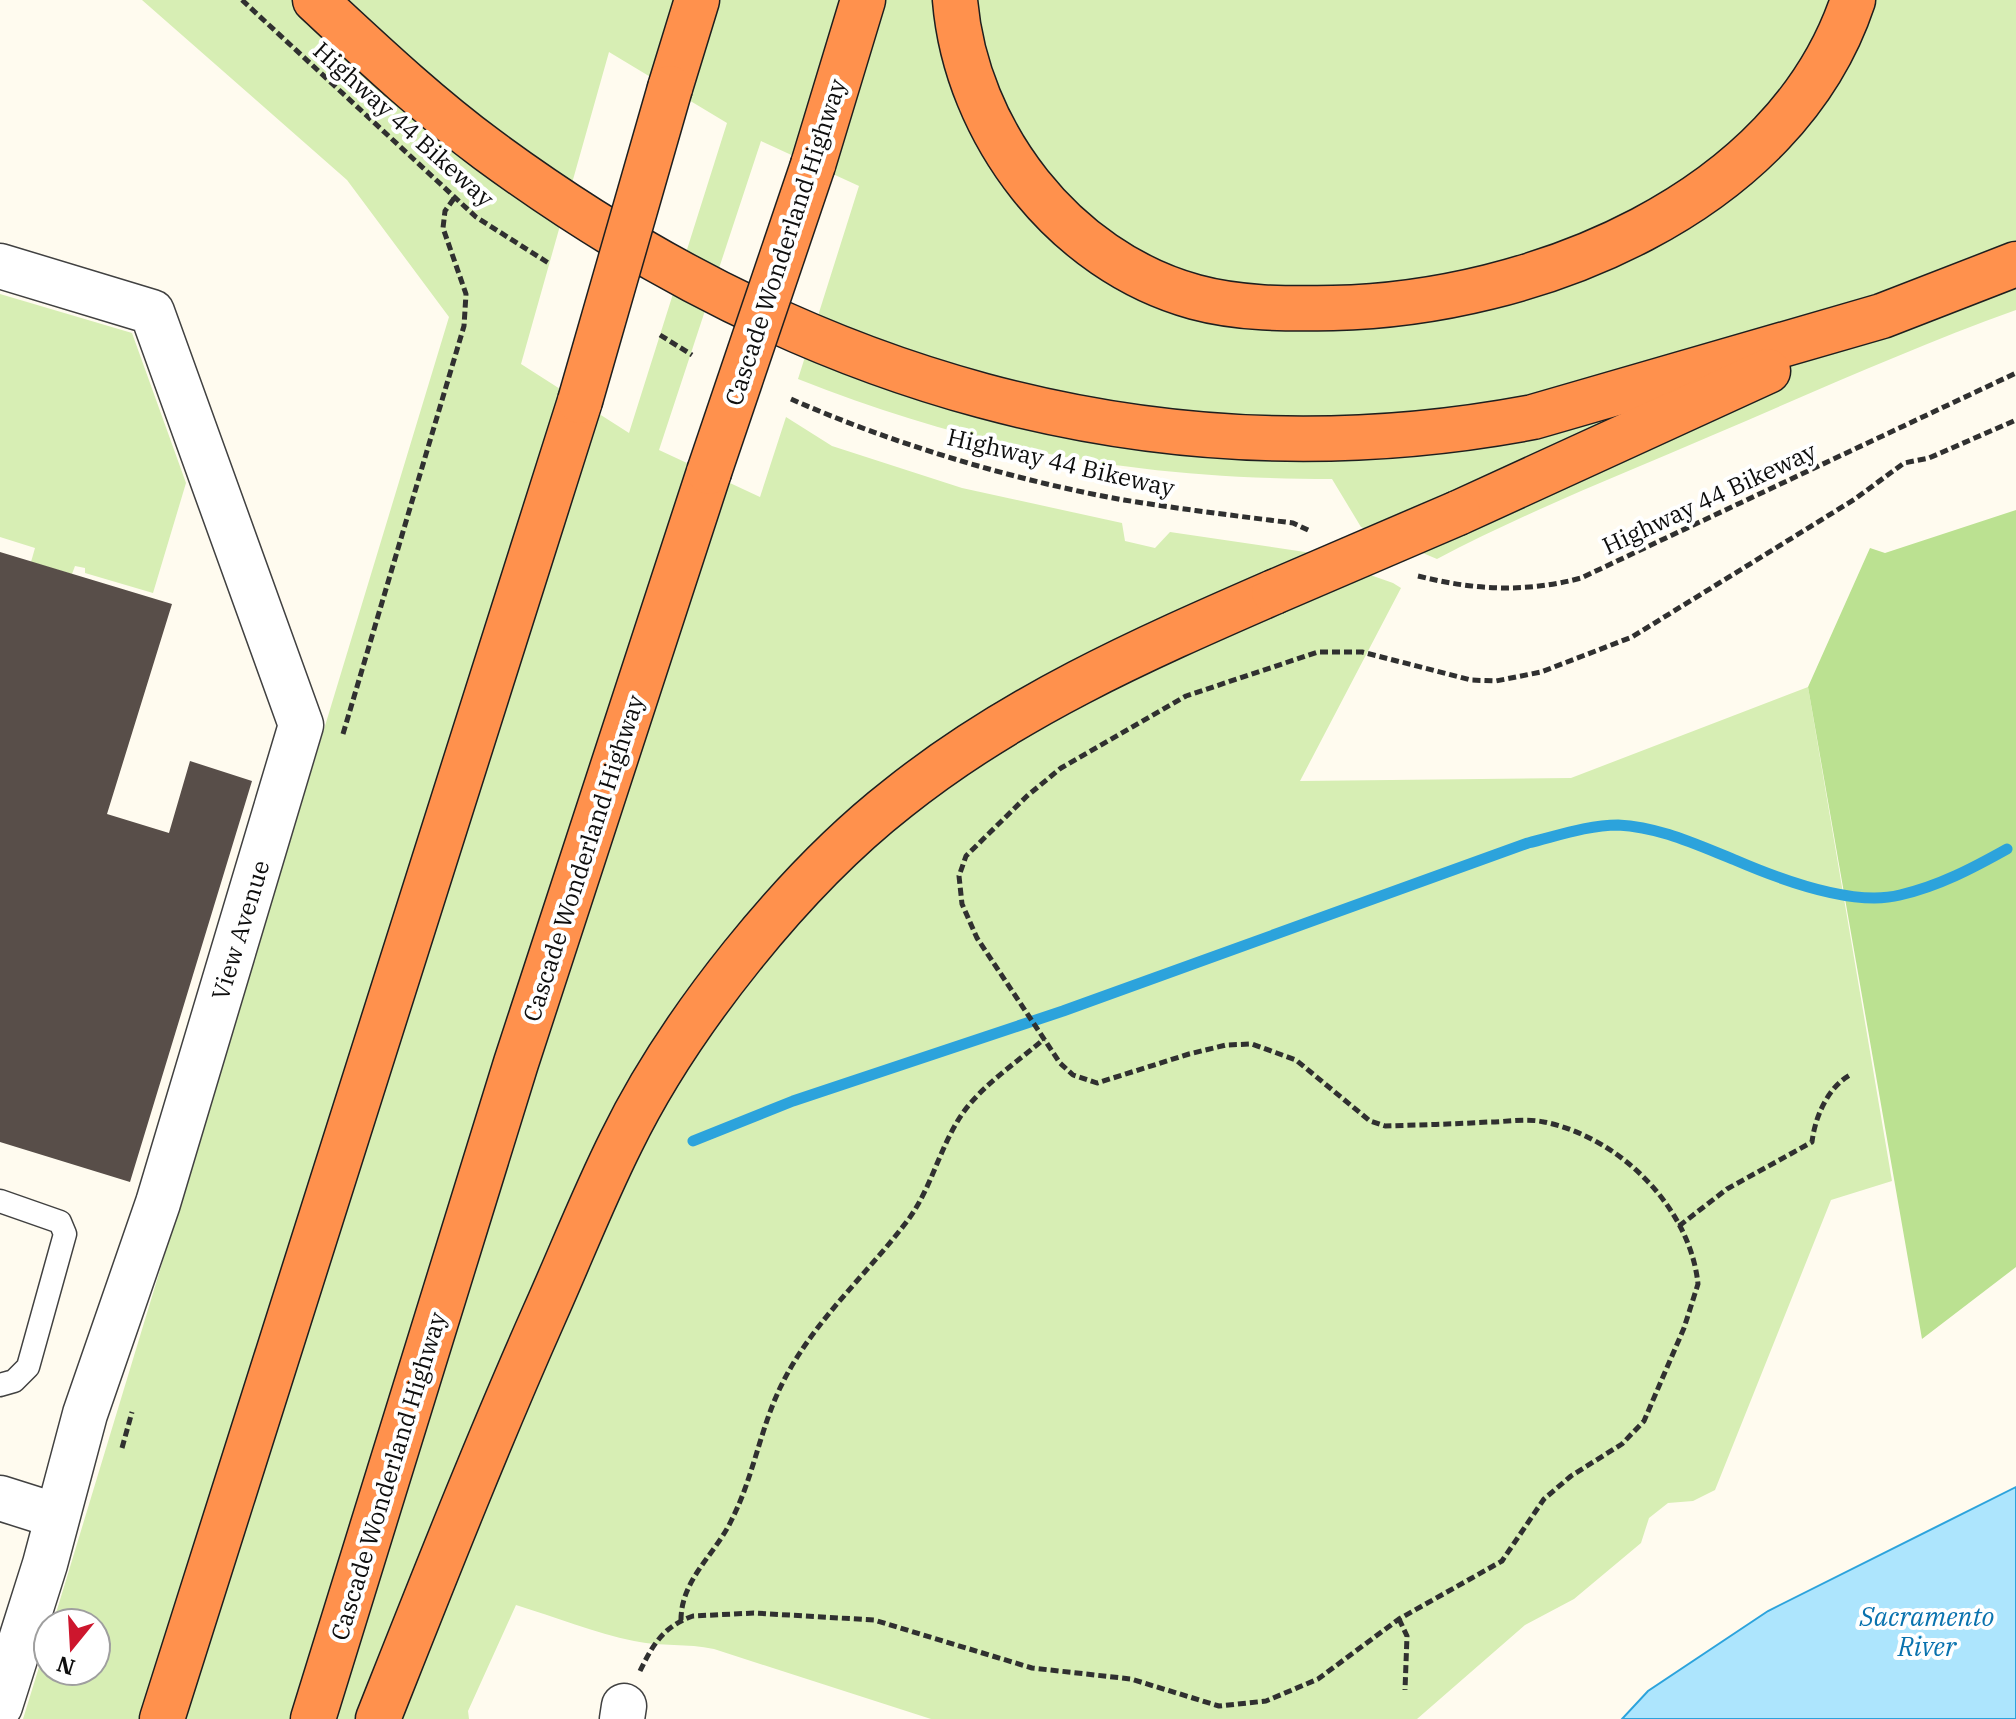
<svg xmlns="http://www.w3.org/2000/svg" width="2016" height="1719" font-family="'IBM Plex Serif',serif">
	<rect width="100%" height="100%" fill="#fffbef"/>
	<!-- green -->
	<g fill="#d7eeb4" fill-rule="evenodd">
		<path d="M142,0H2016V310C1913,347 1814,392 1713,435C1620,475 1526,512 1437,559L1361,527L1332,479C1136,479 981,451 798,379L859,186L761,141L659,450L760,497L786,417L832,446L962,488L1122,523L1125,541L1155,548L1170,532L1305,552L1393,583L1401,588L1300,781L1571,778L1808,687L1892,1181L1831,1200L1715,1490L1693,1501L1668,1503L1649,1518L1641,1543L1574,1599L1525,1625L1417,1719H931L714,1649C687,1643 661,1647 634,1641C595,1633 555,1617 516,1605L468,1711L469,1719H23L48,1638V1671H96V1623H53L449,317L347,180ZM609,52L727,123L629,433L521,364Z"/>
		<polygon points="0,294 132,333 186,483 153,593 85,573 85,568 75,566 72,574 31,562 35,548 0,537"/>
	</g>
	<!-- forest -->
	<polygon fill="#bbe191" points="2016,510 2016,1267 1922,1339 1808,687 1870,548 1885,553"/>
	<!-- water -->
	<polygon fill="#ade5fd" stroke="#2ca3dc" stroke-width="2" points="2016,1487 2016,1719 1622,1719 1648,1691 1768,1611"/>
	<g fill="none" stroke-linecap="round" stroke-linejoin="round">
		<!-- stream -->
		<path stroke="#2ca3dc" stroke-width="11" d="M693,1141L793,1101L1063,1011L1528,843C1557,836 1588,825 1618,825C1660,827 1697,845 1735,860C1779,879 1853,907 1900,895C1939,886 1973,868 2007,849"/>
	</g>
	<!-- building -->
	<polygon fill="#584e49" points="0,552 172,604 107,814 169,833 190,761 252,781 130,1182 0,1142"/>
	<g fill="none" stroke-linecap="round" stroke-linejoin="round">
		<defs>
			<polyline id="lane" points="0,1201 60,1222 65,1234 28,1367 14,1381 0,1385"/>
			<g id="street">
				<polyline points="0,266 152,312 301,725 158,1203 85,1414 45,1564 0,1706"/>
				<polyline points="0,1498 57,1516"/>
				<polyline points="622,1719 624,1706"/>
			</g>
			<g id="highway">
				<path d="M315,0C371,52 427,105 488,150C796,377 1151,489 1533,417L1882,316L2016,264"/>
				<path d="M955,0C966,133 1064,261 1195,297C1239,309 1287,309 1333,308C1532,304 1785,205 1853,0"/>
				<polyline points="670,88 697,0"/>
				<polyline points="813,165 863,0"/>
				<polyline points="1458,513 1768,371"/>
				<polyline points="162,1719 580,401"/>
				<polyline points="313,1719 516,1063 709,472"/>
				<path d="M378,1719C432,1583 485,1448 544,1315C570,1257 593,1198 621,1142C679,1023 793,880 898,798C1012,707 1141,650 1274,592"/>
			</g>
		</defs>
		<!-- lane casing -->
		<use href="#lane" stroke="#414141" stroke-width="25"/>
		<!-- street casing -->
		<use href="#street" stroke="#414141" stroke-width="47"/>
		<!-- highway casing -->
		<use href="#highway" stroke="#1f1f1f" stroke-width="47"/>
		<!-- path -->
		<g stroke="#303030" stroke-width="5" stroke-dasharray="8 4" stroke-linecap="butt">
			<polyline points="242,0 476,217 550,264"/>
			<polyline points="660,335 692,355"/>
			<path d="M791,399C890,443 1016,481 1124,500C1180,509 1237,516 1293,523L1310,531"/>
			<path d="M1418,576C1474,590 1525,593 1581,578L2016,373"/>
			<polyline points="343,734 464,326 466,294 443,228 445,211 455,197"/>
			<path d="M1679,1226L1727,1189L1812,1142C1815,1117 1828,1086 1852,1074"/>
			<polyline points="122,1448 132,1412"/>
			<polyline points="1399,1619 1407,1636 1405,1690"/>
			<path d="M681,1620C681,1579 716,1554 732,1519C753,1478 760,1430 780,1388C811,1323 865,1277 908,1220C930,1190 938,1154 957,1122C976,1089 1015,1064 1044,1039"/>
			<path d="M640,1671C653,1644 664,1626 693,1616L754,1613L874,1620L1032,1668L1131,1679L1219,1706L1266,1701L1318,1679L1399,1619L1502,1561L1544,1499L1571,1476L1622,1444L1644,1421L1684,1328L1698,1284C1690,1207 1619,1137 1544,1122C1527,1118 1506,1122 1489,1122C1454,1124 1420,1125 1385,1126L1370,1121L1296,1060L1252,1044L1226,1045L1189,1054L1097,1083L1073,1075L1060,1063L977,938L962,904L959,876L966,856L1027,796L1061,768L1186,696L1318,652H1362L1471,680L1496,681L1541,672L1632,637L1855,499L1904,463L1929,458L2016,420"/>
		</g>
		<!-- lane -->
		<use href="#lane" stroke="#fff" stroke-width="22"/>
		<!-- street -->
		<use href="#street" stroke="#fff" stroke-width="44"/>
		<!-- highway -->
		<use href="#highway" stroke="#ff914d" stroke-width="44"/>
		<defs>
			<g id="highway-bridge">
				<polyline points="580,401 670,88"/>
				<polyline points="709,472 813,165"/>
				<polyline points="1274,592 1458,513"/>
			</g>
		</defs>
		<!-- highway-bridge casing -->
		<use href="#highway-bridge" stroke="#1f1f1f" stroke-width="47" stroke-linecap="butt"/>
		<!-- highway-bridge -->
		<use href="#highway-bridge" stroke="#ff914d" stroke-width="44"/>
	</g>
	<g text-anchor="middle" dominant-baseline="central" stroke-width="8" stroke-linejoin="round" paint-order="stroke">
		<!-- street labels -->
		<g font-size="24" fill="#0e0e0e" stroke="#fff">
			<text transform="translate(404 124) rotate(42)">Highway 44 Bikeway</text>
			<text transform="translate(785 242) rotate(-72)">Cascade Wonderland Highway</text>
			<text transform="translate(1061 462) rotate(13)">Highway 44 Bikeway</text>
			<text transform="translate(1709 498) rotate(-25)">Highway 44 Bikeway</text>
			<text transform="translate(583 858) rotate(-72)">Cascade Wonderland Highway</text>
			<text transform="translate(240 930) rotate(-73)">View Avenue</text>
			<text transform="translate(388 1476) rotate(-73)">Cascade Wonderland Highway</text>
		</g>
		<!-- water labels -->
		<g font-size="26" font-style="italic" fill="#0972ae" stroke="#fff">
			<text x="1927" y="1616">Sacramento<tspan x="1927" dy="30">River</tspan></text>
		</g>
	</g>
	<!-- north arrow -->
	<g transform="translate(72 1647) rotate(198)"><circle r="38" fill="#ffffff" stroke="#9f9f9f" stroke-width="2"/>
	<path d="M0-6L14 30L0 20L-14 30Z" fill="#cd162d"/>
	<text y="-12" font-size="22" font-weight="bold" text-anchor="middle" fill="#0e0e0e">N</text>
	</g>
</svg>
